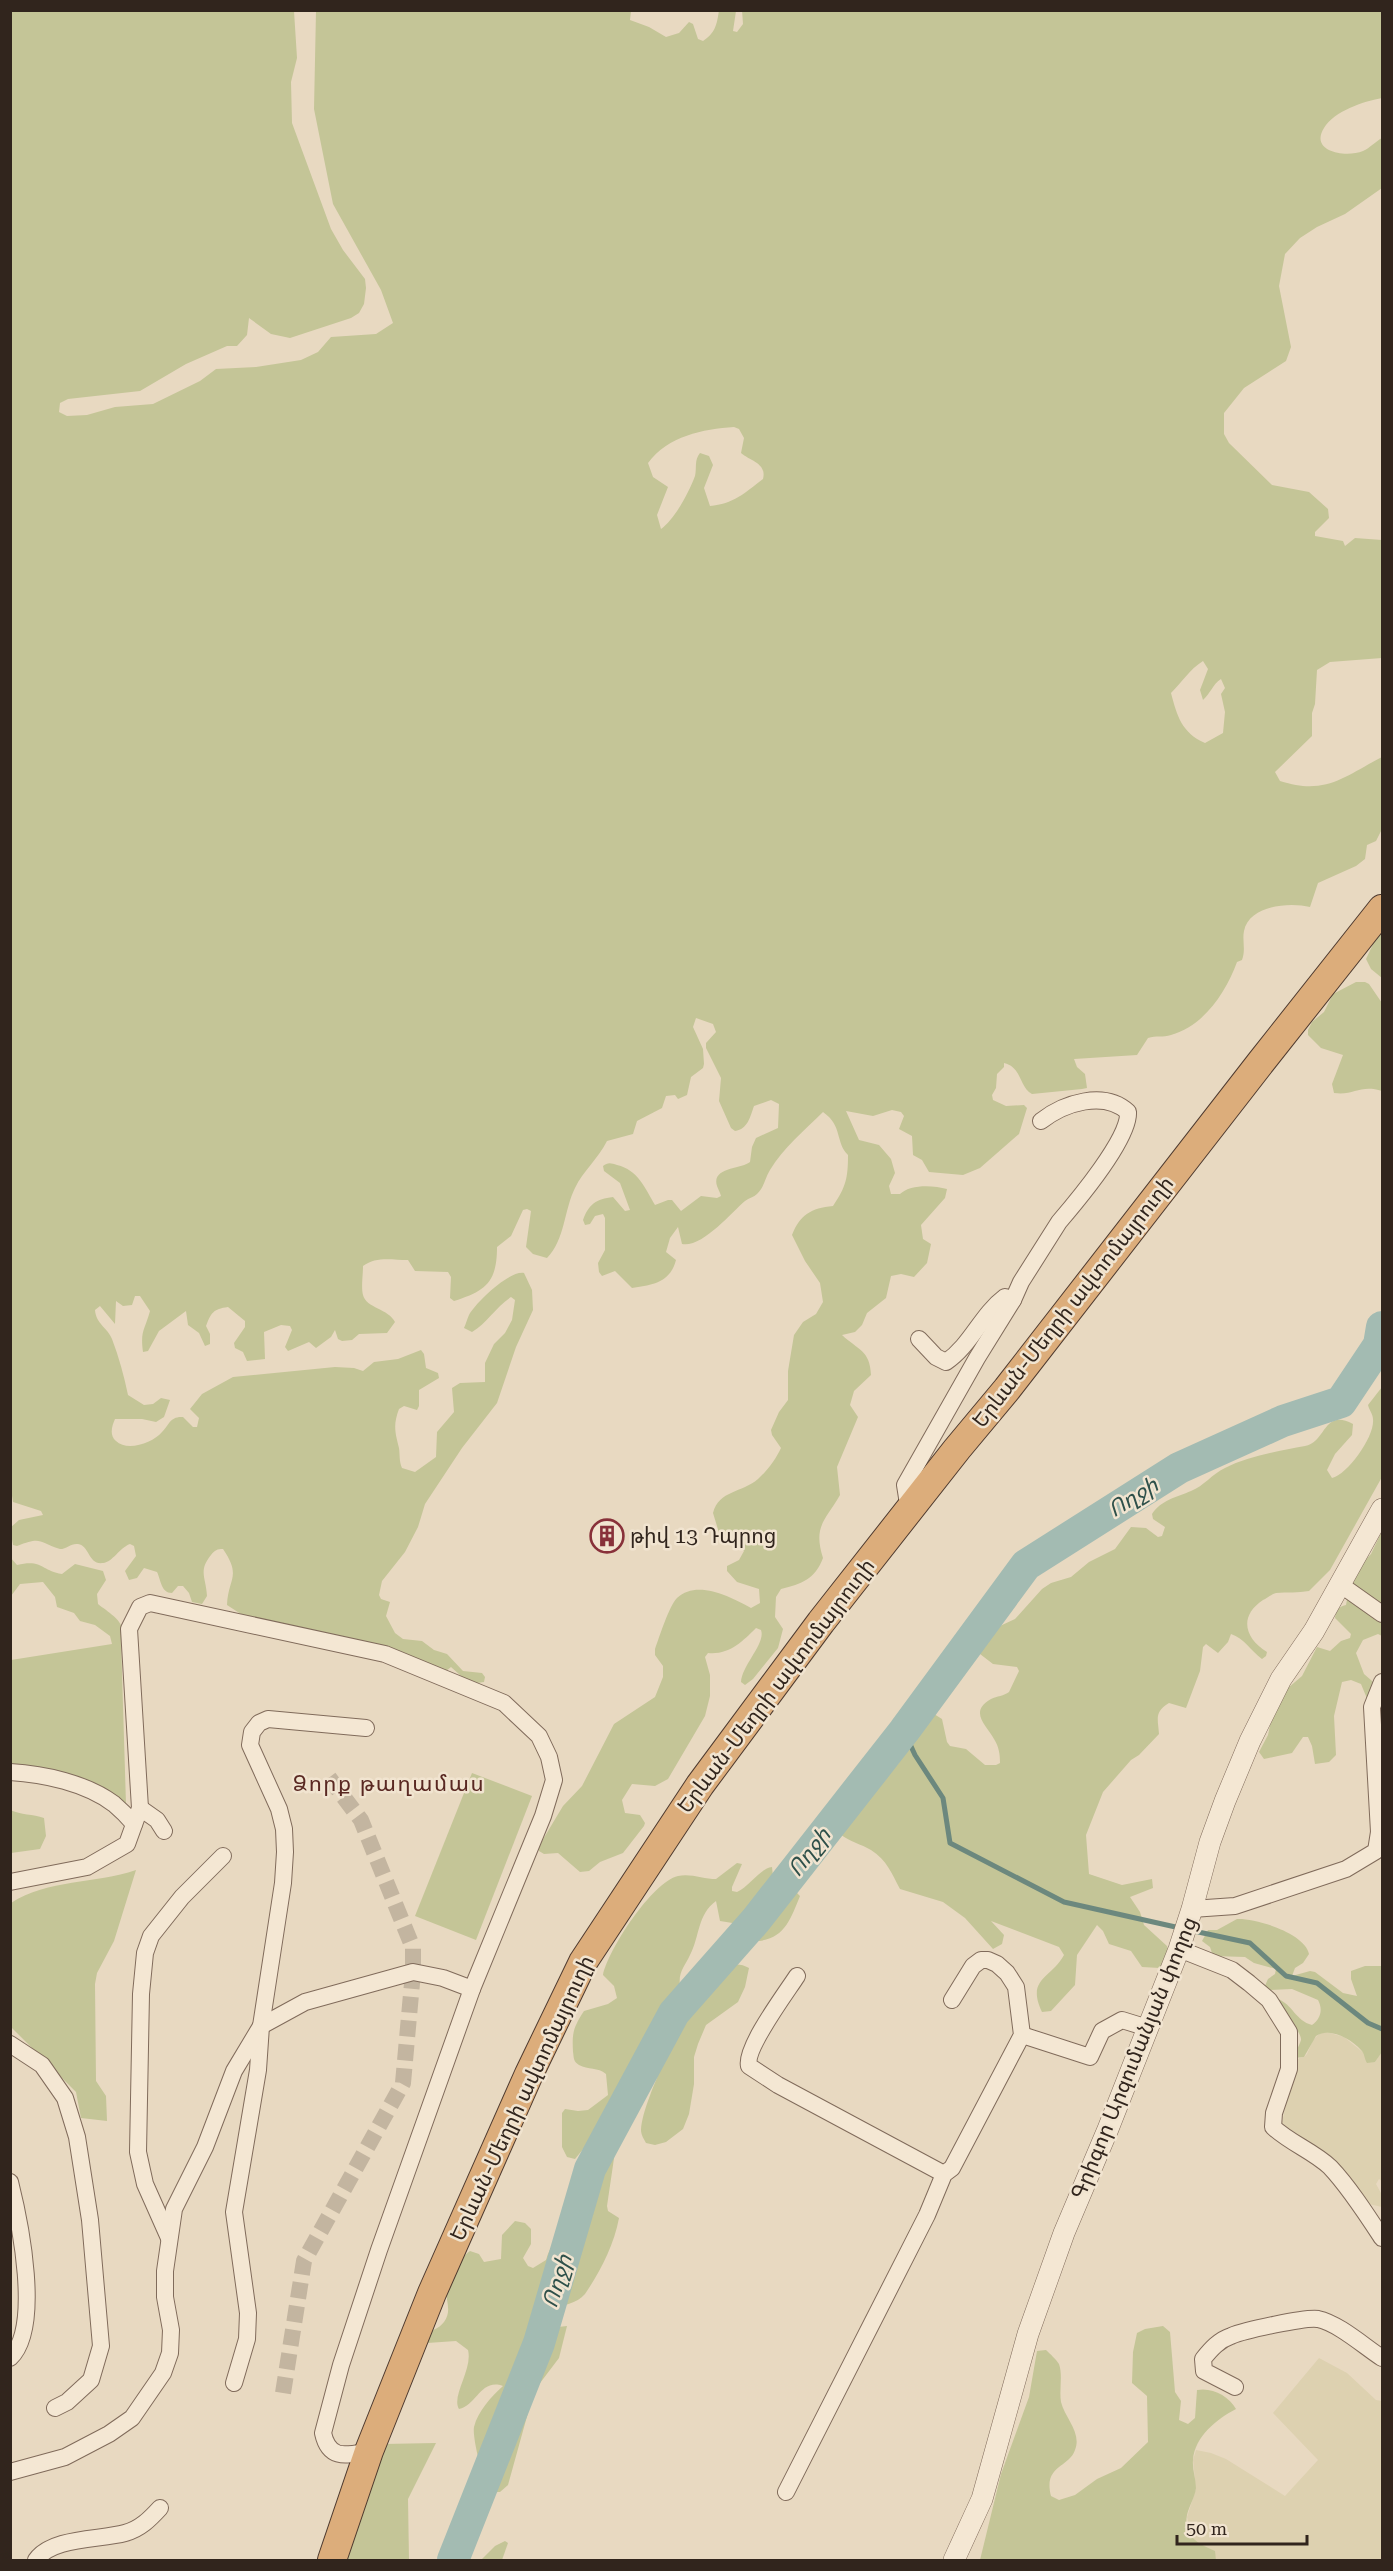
<svg xmlns="http://www.w3.org/2000/svg" width="1393" height="2571" font-family="'Roboto Serif','Noto Sans Armenian',serif">
	<rect width="100%" height="100%" fill="#e8d9c1"/>
	<!-- farmland -->
	<g fill="#ddd1b0">
		<polygon points="1320,2033 1330,2033 1344,2037 1375,2062 1382,2052 1382,2181 1379,2179 1376,2184 1382,2195 1382,2207 1369,2204 1321,2153 1282,2123 1294,2066 1299,2058 1304,2057 1307,2054 1313,2040"/>
		<polygon points="1319,2358 1347,2373 1376,2400 1382,2401 1382,2560 1216,2560 1214,2551 1196,2544 1191,2536 1187,2517 1196,2489 1193,2460 1196,2450 1211,2453 1226,2459 1285,2496 1318,2460 1273,2413"/>
	</g>
	<!-- green -->
	<g fill="#c4c597" fill-rule="evenodd">
		<path d="M719,10L736,11L733,31L737,32L743,24L742,10L1382,11V98C1365,101 1334,111 1324,128C1309,152 1346,158 1363,151C1370,148 1376,141 1382,138V188L1345,214L1317,227L1300,238L1285,254L1279,286L1291,347L1286,361L1244,388L1224,413V434L1229,443L1272,485L1309,492L1328,509L1329,518L1315,532V536L1343,541L1345,546L1355,538L1382,540V658L1330,662L1317,670L1315,704L1312,713V736L1275,772L1280,781C1326,796 1345,776 1382,757V829L1376,841L1367,845L1365,859L1356,866L1318,883L1310,907C1290,902 1249,905 1244,931C1242,941 1246,949 1242,960L1237,962C1226,992 1204,1026 1171,1035C1163,1038 1156,1035 1148,1038L1137,1055L1074,1059L1077,1067L1085,1074L1087,1088L1082,1089L1032,1094C1019,1087 1022,1067 1004,1063V1067L997,1074L996,1088L992,1095L993,1100L1006,1106L1024,1105L1027,1108L1019,1134L980,1168L963,1175L929,1172L922,1160L913,1155L912,1136L899,1129L904,1116L901,1112L892,1110L873,1116L846,1111L859,1140L879,1145L891,1159L895,1173L889,1186L891,1194H900C910,1184 933,1185 947,1189L945,1198L921,1225L923,1239L931,1244L927,1263L914,1277L901,1274L891,1276L886,1298L867,1313L862,1325L855,1332L842,1335C858,1350 870,1350 871,1375L854,1391L850,1405L858,1417L837,1467L840,1495C825,1521 813,1526 823,1558C815,1579 802,1584 781,1589L776,1597L775,1617L783,1629L778,1648L753,1679L745,1685L741,1682C742,1665 766,1643 761,1630L756,1628C742,1642 729,1655 708,1653L705,1657L710,1675V1696L705,1716L668,1779L655,1786L632,1784L622,1800L625,1813L640,1815L645,1823L644,1826L623,1853L600,1862L589,1871L580,1872L558,1853L544,1854L539,1851V1846L563,1806L582,1786L614,1724L655,1697L663,1677V1666L655,1655V1649C659,1638 669,1606 677,1598C697,1579 731,1597 751,1608L760,1603L759,1589L737,1582L727,1571V1566L739,1560L744,1551L733,1540L720,1536L713,1513C719,1490 742,1493 758,1479C767,1471 776,1459 781,1448L772,1435L771,1430L779,1412L788,1400V1371L794,1335L803,1322L816,1314L823,1302L820,1283L805,1261L792,1235C800,1215 811,1208 833,1206C846,1187 848,1178 848,1155C835,1142 843,1126 823,1112C805,1130 783,1148 770,1170C765,1178 764,1188 757,1194C754,1197 749,1198 745,1201C731,1213 702,1248 682,1244L678,1227L670,1238L666,1252L676,1260C670,1283 652,1285 632,1288L615,1271L602,1276L599,1272L598,1263L605,1250V1218L603,1214L595,1216L590,1224L585,1225L583,1220C589,1204 596,1199 613,1197L625,1211L630,1210L620,1183L604,1171L603,1166C608,1162 611,1163 617,1165C638,1170 645,1188 655,1205L668,1200H672L681,1211L701,1196L717,1198L721,1196C720,1192 718,1189 717,1186C711,1167 742,1169 750,1162L752,1147L756,1138L778,1128L779,1104L771,1100L754,1106C750,1117 748,1129 735,1131L731,1128L719,1101L721,1078L706,1048V1043L716,1032L713,1024L696,1018L693,1027L703,1049L704,1064L703,1068L691,1077L687,1095L678,1099L675,1095L666,1096L662,1108L637,1121L633,1134L607,1141C598,1159 583,1171 575,1188C564,1210 565,1240 547,1258L533,1254L526,1247L531,1211L527,1209L523,1210L511,1236L497,1247C497,1282 486,1291 454,1301L450,1298L451,1277L448,1272L415,1271L408,1260C392,1260 376,1256 363,1266C363,1275 361,1287 363,1295C366,1308 389,1309 395,1322L387,1333L359,1334L352,1340L342,1341L338,1339L335,1330L331,1337L316,1348L309,1342L288,1351L285,1347L292,1330L290,1326L281,1325L264,1332L265,1359L247,1361L243,1352L235,1348L234,1343L245,1327V1321L228,1307C213,1309 211,1313 206,1326L210,1334V1344L205,1346L199,1333L188,1325L186,1311L159,1331L148,1351L143,1352C140,1330 145,1330 150,1311L140,1296H135L132,1305L123,1306L116,1301L115,1324L100,1306L95,1310C96,1324 108,1328 112,1339C119,1357 124,1376 128,1395L144,1405L153,1404L161,1398L170,1400L164,1417L156,1422L142,1419H115C112,1426 109,1435 116,1441C127,1452 153,1443 162,1432C169,1425 170,1416 183,1417L193,1427H197L199,1418L190,1409L202,1394L233,1377L335,1367L354,1368L363,1371L374,1362L398,1359L421,1350L424,1354L426,1368L438,1373L439,1378L419,1390V1406L417,1410L404,1406L399,1409C393,1425 395,1432 399,1448C400,1455 399,1461 402,1468L415,1472L436,1457L437,1432L454,1412L452,1388L460,1383L485,1382V1363L494,1344L505,1333L512,1320L515,1300L511,1297C496,1307 487,1323 472,1332L464,1328C466,1324 467,1319 469,1315C476,1302 510,1270 524,1273L532,1290L533,1310L516,1347L497,1403L462,1448L425,1504L418,1527L405,1552L382,1581L379,1595L381,1599L390,1602L386,1616L395,1633L403,1639L422,1641L434,1650L447,1654L463,1671L482,1673L485,1677L484,1682L470,1684L451,1667L441,1675L247,1618L227,1605C228,1578 242,1577 223,1549C217,1549 215,1550 211,1555C198,1571 206,1577 207,1596L202,1604L192,1602L189,1593L183,1586H178L172,1593C161,1593 161,1580 157,1572L144,1568L137,1578L129,1580L125,1571L136,1556L134,1546L130,1544C119,1548 113,1562 103,1563C88,1565 90,1546 78,1544C71,1543 67,1549 60,1549C38,1542 42,1536 17,1546L13,1545L10,1528L19,1520L43,1515L41,1511L13,1502L10,1483L11,11H294L297,58L291,82L292,123L331,229L343,250L365,279L366,288L364,304L359,313L351,318L290,338L271,334L249,318L247,335L237,346H227L186,364L140,391L68,399L60,403L59,412L67,416L87,415L115,407L153,404L200,381L216,369L256,367L301,360L318,352L331,337L376,334L393,323L381,290L333,204L314,109L316,11H631L630,20L649,27L666,37L679,33L689,22L693,24L698,39L703,41C715,33 717,25 719,10ZM734,427L739,429L744,438L741,453C750,461 767,463 763,479C745,493 733,504 710,506L704,488L713,465L709,456L700,453C694,460 697,468 695,476C689,492 675,519 661,529L657,515L668,487L653,477L648,463C668,436 703,429 734,427ZM1203,661L1208,669L1200,690L1203,700C1211,693 1212,685 1221,679L1225,688L1221,694L1225,712L1223,733L1205,743C1182,733 1177,716 1171,693C1183,681 1189,670 1203,661Z"/>
		<polygon points="1382,933 1382,978 1371,969 1366,959 1374,942"/>
		<path d="M1356,982H1365L1369,984L1382,1003V1091C1360,1084 1354,1096 1334,1093L1332,1084L1343,1055L1321,1048L1308,1035V1030L1312,1022L1324,1012L1333,994Z"/>
		<path d="M1382,1387V1477L1330,1570L1309,1591C1298,1593 1287,1592 1276,1593C1272,1594 1267,1598 1263,1600C1239,1616 1244,1638 1267,1652L1266,1656L1262,1659C1251,1651 1244,1638 1231,1634L1228,1642L1218,1653L1206,1644L1203,1647L1200,1671L1186,1708L1169,1703C1154,1712 1158,1719 1159,1734L1139,1755L1131,1760L1103,1792L1086,1835L1089,1874L1122,1885L1152,1879L1153,1888L1130,1897L1140,1912L1144,1925L1167,1946L1168,1950L1160,1968L1142,1967L1131,1951L1109,1944L1103,1931L1097,1925L1077,1955L1075,1985L1051,2011L1042,2012C1026,1978 1051,1979 1064,1955L1059,1947L991,1921L1004,1935L1002,1944L993,1949L965,1918L943,1902L900,1889C892,1874 887,1860 871,1850C861,1844 850,1842 840,1834L839,1824L898,1764L930,1715L934,1714L942,1719L947,1742L950,1746L966,1749L985,1765H996L1000,1763C1000,1754 999,1747 994,1739C987,1726 968,1712 991,1699C997,1696 1004,1696 1009,1692L1019,1671L1017,1667L993,1664L980,1654V1640L987,1632L1015,1619L1042,1589L1051,1583L1071,1577L1089,1562L1115,1549L1131,1527L1146,1528L1158,1537L1162,1536L1165,1527L1153,1519L1152,1514C1161,1500 1177,1497 1191,1491C1204,1486 1212,1474 1225,1468C1248,1456 1279,1451 1305,1446C1326,1443 1323,1408 1353,1424L1352,1435L1335,1454L1327,1470L1332,1478C1348,1474 1375,1436 1373,1419C1373,1414 1369,1410 1368,1405Z"/>
		<path d="M1382,1531V1636L1378,1634L1363,1640L1356,1653L1364,1674L1379,1687L1368,1701L1361,1684L1351,1680L1342,1682L1334,1716L1336,1755L1329,1762L1315,1764L1312,1746L1308,1737H1303L1292,1753L1264,1759L1259,1752L1268,1735L1272,1716L1288,1688L1302,1676L1317,1647L1330,1651L1341,1641L1350,1638L1351,1634L1335,1618C1336,1610 1338,1607 1346,1605L1349,1589L1358,1567L1371,1554Z"/>
		<path d="M10,1557L17,1565C43,1559 41,1571 62,1574L75,1564L103,1571L106,1580L97,1594L98,1604C109,1613 129,1623 121,1640L126,1804L109,1794L11,1768V1660L112,1644L110,1636L95,1625L80,1621L74,1613L57,1607L55,1597L43,1582L20,1584L11,1596Z"/>
		<polygon points="472,1773 532,1796 476,1940 415,1916"/>
		<path d="M10,1810C21,1815 33,1814 44,1818L46,1836L40,1849L11,1853Z"/>
		<path d="M737,1863L742,1864L732,1887V1891L737,1892C750,1886 759,1869 772,1867L775,1896L779,1899L797,1893L800,1896C791,1918 785,1938 759,1941L745,1925L720,1921L716,1901C697,1915 700,1936 690,1955C685,1966 678,1972 680,1986C708,1996 721,1952 749,1968L745,1987L738,2002L706,2025L698,2044L694,2057V2084L689,2114L683,2129L666,2142L655,2145L646,2143C644,2139 641,2135 641,2130C642,2111 656,2081 663,2063C669,2048 694,2008 671,1996L668,2018L640,2077L623,2131L617,2138L607,2206L608,2211L619,2218C614,2245 600,2272 585,2294C577,2304 562,2304 552,2311C540,2319 519,2355 520,2370L525,2372L537,2363L554,2330L558,2327L567,2326L559,2358L534,2391L508,2485L500,2492C496,2492 495,2493 491,2490C483,2483 472,2437 474,2427C478,2411 491,2397 503,2386C481,2378 477,2405 459,2409C451,2396 473,2369 468,2350L456,2341L427,2343C433,2324 435,2333 444,2322C452,2311 446,2301 446,2290C445,2277 460,2258 470,2251L479,2254L484,2262L501,2259L502,2235L515,2221L525,2223L531,2229V2244L523,2258L528,2266L533,2268L546,2260C555,2229 605,2179 588,2149L584,2148L575,2159L567,2157L562,2147V2113L565,2109L578,2111L588,2110L608,2095L606,2074C598,2067 588,2070 579,2065C573,2061 574,2058 573,2052C572,2033 573,2028 584,2011L608,2004L617,1998L614,1986L603,1975C608,1950 652,1882 678,1876C690,1873 704,1879 716,1879Z"/>
		<path d="M136,1870L114,1941L97,1973L95,1984L96,2081L106,2096L107,2121L81,2118L76,2092L11,2027V1903C48,1879 95,1884 136,1870Z"/>
		<path d="M1237,1919C1255,1918 1305,1933 1309,1954L1303,1963L1295,1968L1292,1976L1310,1971L1315,1972L1343,1993L1357,1996L1351,1979V1971L1365,1966H1382V2052L1375,2062L1367,2063C1364,2058 1365,2054 1361,2050C1351,2039 1330,2027 1316,2036L1304,2057L1294,2058C1295,2051 1299,2047 1301,2040C1302,2034 1283,2007 1278,1999C1292,2004 1296,2021 1312,2025C1321,2019 1323,2009 1318,2000L1292,1989L1268,1990L1264,1988L1268,1979L1275,1974L1276,1969L1254,1963L1245,1957L1213,1956L1210,1947L1202,1941L1208,1930H1217Z"/>
		<path d="M1163,2326L1170,2332L1175,2392L1181,2401L1179,2420L1188,2424L1195,2418L1197,2390C1212,2387 1229,2396 1236,2409C1217,2419 1195,2436 1193,2460C1192,2469 1196,2479 1196,2488C1195,2497 1189,2506 1187,2515C1183,2536 1198,2544 1215,2551L1216,2560H980L1001,2474L1029,2397L1037,2351L1046,2350C1050,2354 1056,2359 1059,2364C1063,2375 1059,2390 1061,2402C1065,2418 1082,2433 1075,2450C1069,2468 1043,2465 1051,2496L1059,2500L1075,2495L1097,2479L1121,2468L1148,2442L1147,2396L1132,2383L1133,2352L1137,2333L1145,2329Z"/>
		<polygon points="436,2443 408,2499 409,2560 343,2560 383,2444"/>
		<polygon points="505,2541 508,2543 502,2560 481,2560 495,2546"/>
	</g>
	<g fill="none" stroke-linecap="round" stroke-linejoin="round">
		<!-- stream -->
		<g stroke="#6c887e" stroke-width="5">
			<polyline points="904,1731 915,1755 943,1798 950,1843 1064,1902 1180,1928"/>
			<polyline points="1189,1930 1250,1943 1286,1976 1317,1983 1368,2023 1382,2029"/>
		</g>
		<!-- river -->
		<polyline stroke="#a3bbb2" stroke-width="32" points="453,2560 539,2343 590,2169 674,2013 756,1920 904,1731 1026,1565 1179,1468 1283,1421 1341,1402 1379,1345 1382,1327"/>
		<!-- minor-tunnel -->
		<polyline stroke="#c3b5a0" stroke-width="16" stroke-dasharray="16 8" stroke-linecap="butt" points="283,2393 304,2261 403,2083 413,1972 413,1948 361,1820 327,1775"/>
		<defs>
			<g id="minor">
				<path d="M919,1339L936,1357L946,1362C971,1345 981,1315 1005,1297L1013,1300"/>
				<path d="M909,1510L905,1485L977,1358L1013,1300L1021,1282L1059,1222C1077,1201 1130,1138 1128,1112C1104,1090 1064,1103 1041,1121"/>
				<polyline points="1341,1585 1382,1614"/>
				<polyline points="1382,1682 1372,1707 1379,1832 1382,1832"/>
				<path d="M10,1772C44,1774 86,1783 114,1804C121,1810 128,1817 134,1824"/>
				<polyline points="140,1808 157,1820 164,1831"/>
				<path d="M10,1882L87,1867L127,1844L140,1808L129,1629L140,1607L150,1603L385,1654L504,1703L539,1736L549,1757L554,1780L543,1816L472,1989L379,2250L341,2365L323,2433C329,2461 347,2455 369,2451"/>
				<polyline points="1192,1909 1235,1906 1346,1869 1376,1851 1379,1832"/>
				<path d="M1179,1949L1232,1970L1249,1983L1269,2000L1289,2032V2069L1274,2113L1273,2127C1290,2143 1313,2151 1330,2167C1349,2187 1367,2215 1382,2238"/>
				<path d="M797,1976C786,1993 744,2049 749,2066L778,2085L944,2174"/>
				<polyline points="1022,2035 1090,2057 1102,2031 1122,2020 1148,2028"/>
				<polyline points="10,2044 42,2065 65,2098 77,2137 90,2220 101,2346 91,2380 67,2402 55,2408"/>
				<path d="M10,2182C20,2222 42,2328 10,2358"/>
				<polyline points="169,2238 145,2184 138,2152 141,1994 145,1953 151,1936 182,1897 223,1856"/>
				<polyline points="234,2383 247,2339 248,2313 234,2212 258,2070 261,2026 283,1883 285,1852 284,1829 279,1809 250,1745 252,1732 259,1723 268,1719 366,1728"/>
				<path d="M1235,2387L1204,2371L1203,2359C1211,2349 1219,2340 1231,2336C1245,2330 1306,2317 1318,2319C1338,2323 1365,2347 1382,2358"/>
				<polyline points="10,2472 65,2457 109,2434 132,2418 163,2373 170,2353 171,2330 165,2297 165,2271 174,2209 205,2147 234,2071 261,2026 305,2002 413,1972 443,1978 472,1989"/>
				<polyline points="786,2492 927,2215 944,2174 952,2168 1022,2035 1016,1987 1007,1973 997,1964 988,1960 981,1960 973,1966 952,2000"/>
				<path d="M36,2560C52,2537 100,2540 125,2533C140,2529 150,2519 160,2508"/>
			</g>
			<polyline id="tertiary" points="954,2560 982,2499 1028,2334 1064,2233 1108,2129 1179,1949 1192,1909 1210,1842 1225,1801 1250,1741 1281,1679 1314,1631 1382,1509"/>
			<polyline id="trunk" points="332,2560 369,2451 432,2293 529,2074 583,1962 700,1785 821,1622 957,1449 1007,1389 1261,1062 1382,909"/>
		</defs>
		<!-- minor casing -->
		<use href="#minor" stroke="#806b5b" stroke-width="18"/>
		<!-- tertiary casing -->
		<use href="#tertiary" stroke="#806b5b" stroke-width="22"/>
		<!-- trunk casing -->
		<use href="#trunk" stroke="#4e3a2f" stroke-width="30"/>
		<!-- minor -->
		<use href="#minor" stroke="#f4e7d3" stroke-width="16"/>
		<!-- tertiary -->
		<use href="#tertiary" stroke="#f4e7d3" stroke-width="21"/>
		<!-- trunk -->
		<use href="#trunk" stroke="#dcad7b" stroke-width="28"/>
	</g>
	<!-- icons -->
	<defs>
		<symbol id="building-ring" viewBox="-11 -11 22 22"><circle r="9.5" fill="#f1e4d0" stroke="#88313a" stroke-width="1.5"/><path d="M-4-6H4V6H1V3H-1V6H-4ZM-2.5-4.3h1.7v1.8h-1.7ZM.8-4.3h1.7v1.8H.8ZM-2.5-1h1.7V.8h-1.7ZM.8-1h1.7V.8H.8Z" fill="#88313a"/></symbol>
	</defs>
	<g fill-rule="evenodd">
		<use href="#building-ring" x="588" y="1517" width="38" height="38"/>
	</g>
	<g text-anchor="middle" dominant-baseline="central" stroke-width="5" stroke-linejoin="round" paint-order="stroke">
		<!-- street labels -->
		<g font-size="21" fill="#31251d" stroke="#f1e4d0">
			<text transform="translate(1073 1302) rotate(-52)">Երևան-Մեղրի ավտոմայրուղի</text>
			<text transform="translate(776 1686) rotate(-53)">Երևան-Մեղրի ավտոմայրուղի</text>
			<text transform="translate(1134 2058) rotate(-68)">Գրիգոր Արզումանյան փողոց</text>
			<text transform="translate(522 2098) rotate(-65)">Երևան-Մեղրի ավտոմայրուղի</text>
		</g>
		<!-- poi labels -->
		<g font-size="21" fill="#31251d" stroke="#f1e4d0" text-anchor="start">
			<text x="630" y="1536">թիվ 13 Դպրոց</text>
		</g>
		<!-- water labels -->
		<g font-size="22" font-style="italic" fill="#2e504a" stroke="#f1e4d0">
			<text transform="translate(1133 1497) rotate(-32)">Ողջի</text>
			<text transform="translate(809 1852) rotate(-52)">Ողջի</text>
			<text transform="translate(557 2281) rotate(-73)">Ողջի</text>
		</g>
		<!-- neighbourhood labels -->
		<g font-size="22" letter-spacing="1.5" fill="#592822" stroke="#f1e4d0">
			<text x="389" y="1783">Ձորք թաղամաս</text>
		</g>
	</g>
	<!-- border -->
	<rect width="1393" height="2571" fill="none" stroke="#31251d" stroke-width="24"/>
	<!-- scale -->
	<path d="M1177 2535v9h130v-9" fill="none" stroke="#31251d" stroke-width="3"/>
	<text x="1186" y="2535" font-size="18" fill="#31251d" stroke="#f1e4d0" stroke-width="4.5" paint-order="stroke">50 m</text>
</svg>
